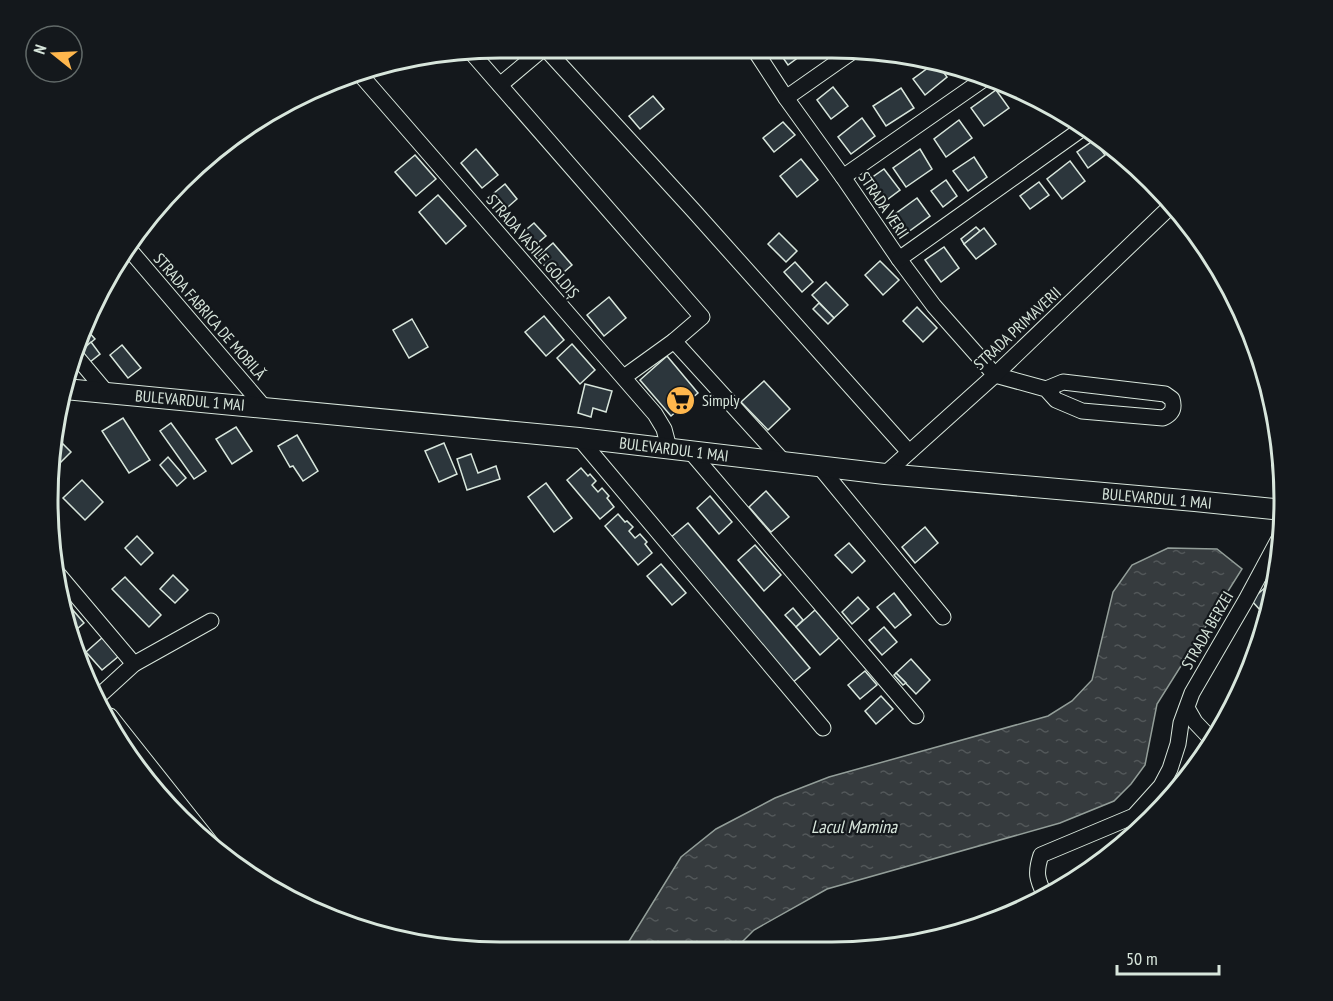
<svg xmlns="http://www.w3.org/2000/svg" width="1333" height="1001" font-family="'PT Sans Narrow',sans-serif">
	<defs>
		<pattern id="water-ripples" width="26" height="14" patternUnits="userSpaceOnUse" patternTransform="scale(1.5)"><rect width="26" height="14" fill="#363b3e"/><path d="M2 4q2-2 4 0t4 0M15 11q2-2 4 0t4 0" fill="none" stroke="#525759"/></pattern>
	</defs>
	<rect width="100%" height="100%" fill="#14181c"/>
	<!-- water -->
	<polygon fill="url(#water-ripples)" stroke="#939e99" stroke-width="1.5" points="1168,548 1217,549 1242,569 1157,704 1145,765 1131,784 1114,801 1060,823 827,889 754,930 734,950 623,951 681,857 716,829 775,798 829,777 1048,716 1072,701 1092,680 1113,592 1132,565"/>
	<!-- building -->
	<g fill="#2c363c" stroke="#d8e6dc" stroke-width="1.5">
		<polygon points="789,49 806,49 807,51 788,65 781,55"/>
		<polygon points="936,62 947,77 925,95 913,79"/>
		<polygon points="957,67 968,72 963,76"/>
		<polygon points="833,87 848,106 831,119 817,100"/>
		<polygon points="901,88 914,108 886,126 873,106"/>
		<polygon points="996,90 1009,108 984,126 971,108"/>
		<polygon points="653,96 664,109 640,129 629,116"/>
		<polygon points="1056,112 1068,117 1063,121"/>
		<polygon points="862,118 875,136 851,154 838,137"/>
		<polygon points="959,120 972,138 946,157 934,139"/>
		<polygon points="783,122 795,135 774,152 763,138"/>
		<polygon points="1094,140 1105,155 1088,168 1077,152"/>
		<polygon points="476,149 498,175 482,188 461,163"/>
		<polygon points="920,149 932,169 906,187 893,168"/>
		<polygon points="415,155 436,179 416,196 395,172"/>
		<polygon points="974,157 987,177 968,191 953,171"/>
		<polygon points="801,159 818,180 797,197 780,176"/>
		<polygon points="1070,161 1085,181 1062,199 1047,179"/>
		<polygon points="884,169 900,190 880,205 864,183"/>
		<polygon points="946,180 957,196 943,207 931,191"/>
		<polygon points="1039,182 1049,195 1030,209 1020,196"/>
		<polygon points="505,184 517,199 501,213 488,198"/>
		<polygon points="438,195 466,226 446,244 419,212"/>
		<polygon points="917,198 930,216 904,235 891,217"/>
		<polygon points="534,223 546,236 533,247 521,234"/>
		<polygon points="976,227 980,231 964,244 961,239"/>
		<polygon points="984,228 996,244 976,259 964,244"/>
		<polygon points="779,233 797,251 786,262 768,244"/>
		<polygon points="553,243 572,265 556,279 537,257"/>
		<polygon points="944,247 959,268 941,282 925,260"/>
		<polygon points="880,261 899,280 883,295 865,275"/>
		<polygon points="795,262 813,282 802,292 784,272"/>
		<polygon points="826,282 848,305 834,318 812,295"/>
		<polygon points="609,297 626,318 604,336 587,315"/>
		<polygon points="819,303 834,318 828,324 813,309"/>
		<polygon points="917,307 937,328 923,342 903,321"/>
		<polygon points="544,316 564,340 546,356 525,332"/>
		<polygon points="412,319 428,347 409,358 393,330"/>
		<polygon points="85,328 95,339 81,351 79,348"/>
		<polygon points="91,342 100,354 90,362 81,351"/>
		<polygon points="572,344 595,370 580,384 557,358"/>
		<polygon points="122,345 141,368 128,378 110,355"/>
		<polygon points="667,356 698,393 671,416 640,380"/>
		<polygon points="764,381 790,409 768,430 741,402"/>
		<polygon points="585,384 612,391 606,412 593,408 591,417 578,413"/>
		<polygon points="123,418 150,460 129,473 102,431"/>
		<polygon points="171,423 206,471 194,479 160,431"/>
		<polygon points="236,427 252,451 232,464 216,439"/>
		<polygon points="297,435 318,471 303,481 293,466 290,467 278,446"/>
		<polygon points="55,436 71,452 61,462 54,455"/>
		<polygon points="444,443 457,474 439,482 425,451"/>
		<polygon points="471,454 478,473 496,466 500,479 467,490 457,459"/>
		<polygon points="168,457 186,478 177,486 160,465"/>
		<polygon points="581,468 588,476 590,474 596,481 592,485 598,492 602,488 609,496 607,498 614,507 600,519 567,480"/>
		<polygon points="82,480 103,502 85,520 63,498"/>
		<polygon points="546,483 572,518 554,532 528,497"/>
		<polygon points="766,491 789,517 771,532 749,507"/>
		<polygon points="710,496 732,522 719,534 697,508"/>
		<polygon points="618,514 625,522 627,521 633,527 629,531 635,538 640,534 647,542 645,544 652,553 638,565 605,526"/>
		<polygon points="688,523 810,668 792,683 670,538"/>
		<polygon points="49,527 59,538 52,544 49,530"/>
		<polygon points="925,527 938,543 915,563 902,547"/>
		<polygon points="137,536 153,553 141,565 125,548"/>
		<polygon points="849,543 865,561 852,573 835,555"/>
		<polygon points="755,545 781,575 764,591 738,560"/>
		<polygon points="1281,553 1281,560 1274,592 1265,582"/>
		<polygon points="661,564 686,593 672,605 647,576"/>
		<polygon points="173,575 188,590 175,603 160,589"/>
		<polygon points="125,577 161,615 149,627 112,589"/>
		<polygon points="1268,585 1274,592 1268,618 1265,620 1259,612 1261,611 1251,600"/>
		<polygon points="894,593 911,615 895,628 877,607"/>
		<polygon points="858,597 869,609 852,624 842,612"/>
		<polygon points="793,608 803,620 796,627 785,615"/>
		<polygon points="72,609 84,623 70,635 66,615"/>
		<polygon points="815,610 839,638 820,655 796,627"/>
		<polygon points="884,627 897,642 882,655 869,640"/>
		<polygon points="103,637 119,656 102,670 86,652"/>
		<polygon points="911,659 930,680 916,694 896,673"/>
		<polygon points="865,671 877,685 860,699 848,685"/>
		<polygon points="896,673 906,683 903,685 894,675"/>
		<polygon points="881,696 893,709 876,724 865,711"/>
	</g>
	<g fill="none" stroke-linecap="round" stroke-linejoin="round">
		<defs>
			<g id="minor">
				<polyline points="545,48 693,210 909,452"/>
				<path d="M754,49L786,98L843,177L899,259L934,306L995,375L1046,389L1056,400L1082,411L1163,418C1172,414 1175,409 1172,399L1165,394L1063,382L1046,389"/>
				<polyline points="471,52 702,317 674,341 783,461"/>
				<polyline points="359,73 655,414 664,429 669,448"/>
				<polyline points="500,85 544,48"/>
				<polyline points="786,98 856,49"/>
				<polyline points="843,177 984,79"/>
				<polyline points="129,249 264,407"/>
				<polyline points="899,259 1086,126"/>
				<polyline points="76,356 107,393"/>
				<polyline points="624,377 674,341"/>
				<polyline points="579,438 823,728"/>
				<polyline points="690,451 916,716"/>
				<polyline points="819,466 943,617"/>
				<polyline points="885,474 995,375 1171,206"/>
				<polyline points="58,574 134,664"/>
				<polyline points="99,696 134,664 211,621"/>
				<polyline points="1187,708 1195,722 1214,742"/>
				<polyline points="110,716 217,851"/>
				<path d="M1045,896C1037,879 1035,873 1041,855L1134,816L1161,786L1170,769L1178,744L1181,723L1192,693L1246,600L1282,533"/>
			</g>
			<polyline id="major" points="65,389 579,438 885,474 1195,501 1283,510"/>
		</defs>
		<!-- minor casing -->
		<use href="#minor" stroke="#d8e6dc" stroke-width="17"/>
		<!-- major casing -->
		<use href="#major" stroke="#d8e6dc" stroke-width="22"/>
		<!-- minor -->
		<use href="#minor" stroke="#14181c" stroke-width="15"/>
		<!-- major -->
		<use href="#major" stroke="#14181c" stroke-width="20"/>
	</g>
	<!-- icons -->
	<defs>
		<symbol id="supermarket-disc" viewBox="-11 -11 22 22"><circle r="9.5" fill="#ffb74d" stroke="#14181c"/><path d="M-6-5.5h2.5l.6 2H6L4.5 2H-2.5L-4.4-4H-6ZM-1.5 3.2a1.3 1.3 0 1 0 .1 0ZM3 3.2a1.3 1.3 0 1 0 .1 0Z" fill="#111"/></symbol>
	</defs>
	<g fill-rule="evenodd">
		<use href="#supermarket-disc" x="664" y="384" width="33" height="33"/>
	</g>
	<g text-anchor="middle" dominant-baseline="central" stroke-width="4.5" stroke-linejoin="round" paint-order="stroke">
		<!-- street labels -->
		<g font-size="16" fill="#d8e6dc" stroke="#14181c">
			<text transform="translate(884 205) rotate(56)">STRADA VERII</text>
			<text transform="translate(533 246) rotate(49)">STRADA VASILE GOLDIȘ</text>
			<text transform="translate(210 316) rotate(49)">STRADA FABRICA DE MOBILĂ</text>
			<text transform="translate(1017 328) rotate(-43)">STRADA PRIMAVERII</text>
			<text transform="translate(190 400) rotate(5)">BULEVARDUL 1 MAI</text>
			<text transform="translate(674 449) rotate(7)">BULEVARDUL 1 MAI</text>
			<text transform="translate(1157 498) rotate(5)">BULEVARDUL 1 MAI</text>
			<text transform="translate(1207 630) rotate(-60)">STRADA BERZEI</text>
		</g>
		<!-- poi labels -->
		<g font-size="16" fill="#d8e6dc" stroke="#14181c" text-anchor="start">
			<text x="702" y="400">Simply</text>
		</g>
		<!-- water labels -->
		<g font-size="18" font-style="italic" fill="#d8e6dc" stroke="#14181c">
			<text x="854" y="826">Lacul Mamina</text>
		</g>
	</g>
	<!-- crop -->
	<path d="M0 0H1333V1001H0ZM500 58H832A442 442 0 0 1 1274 500V500A442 442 0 0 1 832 942H500A442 442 0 0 1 58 500V500A442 442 0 0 1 500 58Z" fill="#14181c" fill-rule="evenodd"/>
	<path fill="none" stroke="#d8e6dc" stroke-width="3" d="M500 58H832A442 442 0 0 1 1274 500V500A442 442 0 0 1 832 942H500A442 442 0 0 1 58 500V500A442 442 0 0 1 500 58Z"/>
	<!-- north arrow -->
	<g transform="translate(54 54) rotate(288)"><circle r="28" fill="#14181c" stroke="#626a69" stroke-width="1.5"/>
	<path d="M0-4.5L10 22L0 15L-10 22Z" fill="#ffb74d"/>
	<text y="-9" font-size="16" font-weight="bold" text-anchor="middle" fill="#d8e6dc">N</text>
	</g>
	<!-- scale -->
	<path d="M1117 965v9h102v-9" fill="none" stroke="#d8e6dc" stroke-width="3"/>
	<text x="1126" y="965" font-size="18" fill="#d8e6dc" stroke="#14181c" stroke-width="4.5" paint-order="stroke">50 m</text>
</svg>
